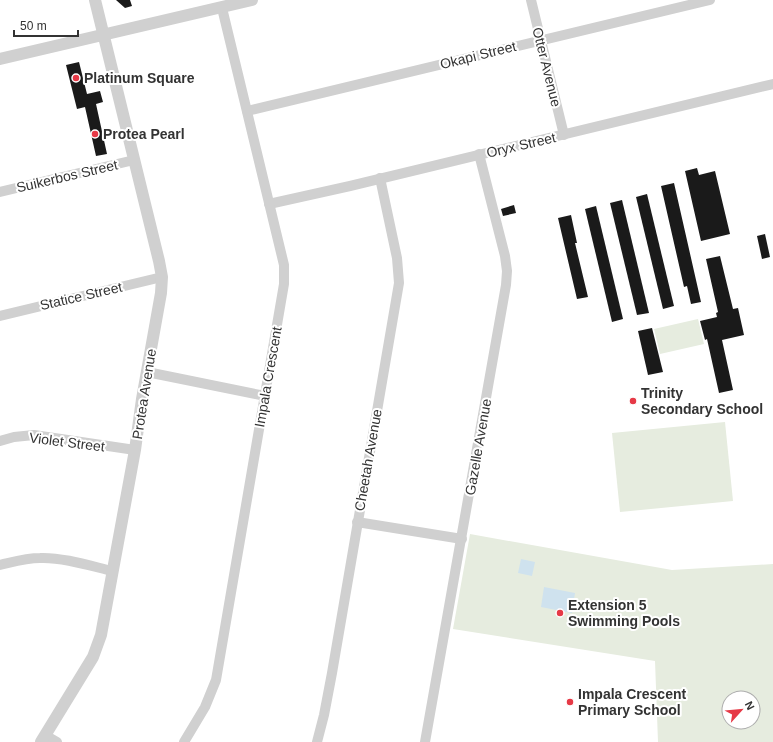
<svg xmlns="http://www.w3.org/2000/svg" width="773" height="742" font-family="Arial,sans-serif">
	<rect width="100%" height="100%" fill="#fff"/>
	<!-- green -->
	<g fill="#e6ecdf" fill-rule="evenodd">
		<polygon points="698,319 704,344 660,354 654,329"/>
		<polygon points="725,422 733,501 620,512 612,433"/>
		<path d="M470,534L672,570L773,564V742H658L655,661L453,629ZM729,698H753V722H729Z"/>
	</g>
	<!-- water -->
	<g fill="#cfe2ee">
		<polygon points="521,559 535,562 532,576 518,573"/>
		<polygon points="544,587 575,593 572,613 541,607"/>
	</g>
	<!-- building -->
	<g fill="#1a1a1a">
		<polygon points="116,0 130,0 132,6 125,8"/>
		<polygon points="79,62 87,94 100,91 103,102 96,104 107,154 96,156 85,107 77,109 66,65"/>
		<polygon points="697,168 699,175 715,171 730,234 701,241 685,171"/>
		<polygon points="674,183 701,302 691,304 687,286 684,287 661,186"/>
		<polygon points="647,194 674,306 663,309 636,197"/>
		<polygon points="622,200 649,313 637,315 610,203"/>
		<polygon points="514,205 516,213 503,216 501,209"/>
		<polygon points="596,206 623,319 612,322 585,209"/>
		<polygon points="571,215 577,243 575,243 588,297 577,299 558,218"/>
		<polygon points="765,234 770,257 762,259 757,236"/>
		<polygon points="720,256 733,309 738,308 744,335 722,340 733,390 719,393 707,339 705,340 700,321 717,317 716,313 718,312 706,259"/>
		<polygon points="652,328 663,372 648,375 638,331"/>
	</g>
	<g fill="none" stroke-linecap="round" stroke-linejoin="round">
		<!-- minor -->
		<g stroke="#d0d0d0" stroke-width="10">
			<polyline points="531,0 564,135"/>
			<polyline points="247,111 710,0"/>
			<polyline points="0,192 134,160"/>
			<polyline points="269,204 350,186 773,84"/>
			<polyline points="0,316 162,277"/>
			<polyline points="147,372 265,396"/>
			<polyline points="0,441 14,437 34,435 135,450"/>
			<polyline points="357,522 462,539"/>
			<path d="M0,565C13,562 26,558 40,558C62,557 91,566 112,571"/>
			<polyline points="45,735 57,742"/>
			<polyline points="184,742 205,707 216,680 284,284 284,265 222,8"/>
			<polyline points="317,742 324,715 332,673 399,283 397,258 380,178"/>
			<polyline points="425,742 506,285 507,271 505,256 479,154"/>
		</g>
		<!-- tertiary -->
		<g stroke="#d0d0d0" stroke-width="12">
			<polyline points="0,59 252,0"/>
			<polyline points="41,742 93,657 101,635 135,450 142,399 161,293 162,277 159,261 95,0"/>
		</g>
	</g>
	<!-- markers -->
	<g fill="#e63946" stroke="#fff" stroke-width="1.5">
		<circle cx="76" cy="78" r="4"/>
		<circle cx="95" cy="134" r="4"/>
		<circle cx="633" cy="401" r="4"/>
		<circle cx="560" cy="613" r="4"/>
		<circle cx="570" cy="702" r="4"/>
	</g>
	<g text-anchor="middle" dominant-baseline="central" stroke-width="4" stroke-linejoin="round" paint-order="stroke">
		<!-- street labels -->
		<g font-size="14" fill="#333" stroke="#fff">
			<text transform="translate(478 55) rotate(-14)">Okapi Street</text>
			<text transform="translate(547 67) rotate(76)">Otter Avenue</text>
			<text transform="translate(521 145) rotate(-13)">Oryx Street</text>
			<text transform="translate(67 176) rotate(-13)">Suikerbos Street</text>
			<text transform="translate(81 296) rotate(-13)">Statice Street</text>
			<text transform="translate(268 377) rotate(-80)">Impala Crescent</text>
			<text transform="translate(144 394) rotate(-81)">Protea Avenue</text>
			<text transform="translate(67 442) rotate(7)">Violet Street</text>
			<text transform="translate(478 447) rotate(-80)">Gazelle Avenue</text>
			<text transform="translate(368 460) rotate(-80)">Cheetah Avenue</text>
		</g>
		<!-- poi labels -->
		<g font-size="14" font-weight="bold" fill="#333" stroke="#fff" text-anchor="start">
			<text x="84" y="78">Platinum Square</text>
			<text x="103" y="134">Protea Pearl</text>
			<text x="641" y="393">Trinity<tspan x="641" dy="16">Secondary School</tspan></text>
			<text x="568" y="605">Extension 5<tspan x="568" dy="16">Swimming Pools</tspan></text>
			<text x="578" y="694">Impala Crescent<tspan x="578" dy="16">Primary School</tspan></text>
		</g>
	</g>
	<!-- north arrow -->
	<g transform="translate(741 710) rotate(63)"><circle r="19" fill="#ffffff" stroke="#adadad"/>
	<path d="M0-3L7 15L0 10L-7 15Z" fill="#e63946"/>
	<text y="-6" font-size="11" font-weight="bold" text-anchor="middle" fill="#333333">N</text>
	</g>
	<!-- scale -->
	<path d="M14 30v6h64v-6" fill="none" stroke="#333333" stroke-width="2"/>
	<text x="20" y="30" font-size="12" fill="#333333" stroke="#ffffff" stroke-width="3" paint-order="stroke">50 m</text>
</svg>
